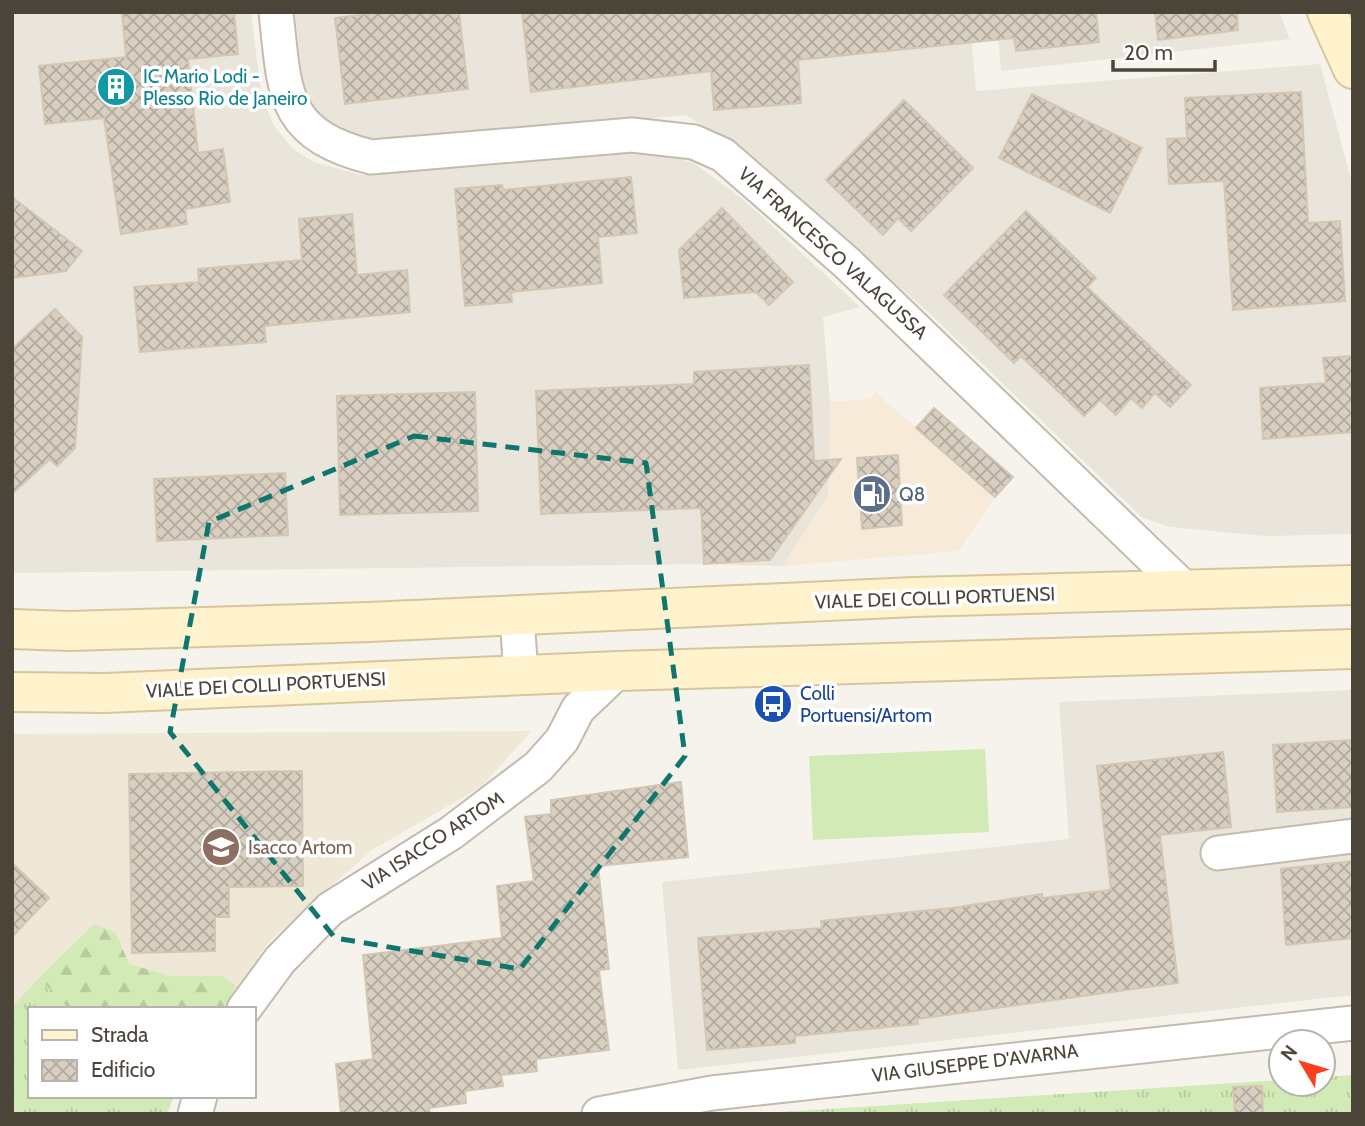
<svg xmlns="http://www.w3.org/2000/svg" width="1365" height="1126" font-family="Cabin,sans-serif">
	<defs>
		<pattern id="grass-tufts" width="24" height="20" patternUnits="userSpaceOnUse" patternTransform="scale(1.75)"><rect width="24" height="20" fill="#d2eab5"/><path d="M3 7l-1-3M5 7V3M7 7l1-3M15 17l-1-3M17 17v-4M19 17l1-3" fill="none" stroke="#b6ca9c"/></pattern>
		<pattern id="forest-firs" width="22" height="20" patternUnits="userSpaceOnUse" patternTransform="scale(1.75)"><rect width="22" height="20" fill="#d2eab5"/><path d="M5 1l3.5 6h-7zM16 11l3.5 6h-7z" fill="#b6ca9c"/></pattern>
		<pattern id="building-cross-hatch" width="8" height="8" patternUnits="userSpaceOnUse" patternTransform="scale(1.75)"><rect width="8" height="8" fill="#d8cfc1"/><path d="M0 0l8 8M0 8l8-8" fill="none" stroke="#b1aa9e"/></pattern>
	</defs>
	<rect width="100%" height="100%" fill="#f6f3ec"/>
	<!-- residential -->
	<g fill="#eae5da">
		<polygon points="12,12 251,12 261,94 274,126 294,150 314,162 360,175 627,153 669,156 694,163 744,200 860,307 823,317 830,402 828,496 783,566 704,564 12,573"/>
		<polygon points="295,12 969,12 976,91 1320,64 1353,187 1353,534 1265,536 1170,527 1143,518 928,312 742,148 685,115 401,143 365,142 305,109"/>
		<polygon points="996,12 1279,12 1290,39 1001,71"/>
		<polygon points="1353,690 1353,995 678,1070 662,882 1069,839 1059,702"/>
	</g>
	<!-- commercial -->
	<polygon fill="#f7ead8" points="875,392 995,497 958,551 783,566 828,495 830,402 870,399"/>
	<!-- education -->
	<polygon fill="#efe8d6" points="532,731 481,787 372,850 269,942 223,1009 69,1009 39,979 12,1007 12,734"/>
	<!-- grass -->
	<g fill="url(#grass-tufts)">
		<polygon points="39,978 69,1009 30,1009 30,1096 174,1096 167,1114 12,1114 12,1007"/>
		<polygon points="1353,1075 1353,1114 750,1114 1281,1080 1281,1084 1323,1084 1323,1077"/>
	</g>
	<!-- forest -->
	<polygon fill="url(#forest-firs)" points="94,924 116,933 129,964 171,976 222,976 236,986 223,1009 69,1009 39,978"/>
	<!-- pitch -->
	<polygon fill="#d2eab5" points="985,749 989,832 813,840 809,756"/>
	<!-- building -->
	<g fill="url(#building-cross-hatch)" stroke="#d3c7b4" stroke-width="2">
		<polygon points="122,12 234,12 238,54 188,59 198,153 223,149 230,202 185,209 187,224 121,234 104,118 45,124 39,66 126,57"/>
		<polygon points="383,12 459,12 468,89 345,104 335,18"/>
		<polygon points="522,12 1096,12 1099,42 1016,51 1014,38 798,60 801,103 714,110 711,71 531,92"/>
		<polygon points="1155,12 1237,12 1238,30 1158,40"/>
		<polygon points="1301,92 1308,223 1340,221 1345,301 1233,310 1224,181 1169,184 1167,139 1187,138 1185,98"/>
		<polygon points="1032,94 1142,148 1110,213 999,158"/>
		<polygon points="904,100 973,168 911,231 898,218 883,235 826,180"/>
		<polygon points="631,177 637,233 598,237 602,283 511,292 512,302 465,306 455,189 502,185 503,190"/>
		<polygon points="12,197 82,251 66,271 12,278"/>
		<polygon points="722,208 793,282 769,305 756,292 684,298 679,250"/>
		<polygon points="1026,211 1096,278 1087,287 1191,385 1170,407 1155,393 1142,408 1131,398 1116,415 1100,400 1084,416 1021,356 1014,363 944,295"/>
		<polygon points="352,214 357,275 407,270 410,312 264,326 266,342 140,352 134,287 199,282 198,269 302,260 299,219"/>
		<polygon points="55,309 82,337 75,448 57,466 50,459 12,494 12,349"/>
		<polygon points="1353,356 1353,432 1263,439 1260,388 1326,383 1323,358"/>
		<polygon points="809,365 814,461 841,459 770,560 704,564 701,508 541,514 536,391 694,384 694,372"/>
		<polygon points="475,392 478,511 340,515 337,396"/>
		<polygon points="934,408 1013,477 995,497 916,428"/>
		<polygon points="898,455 902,525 862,529 857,458"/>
		<polygon points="285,473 288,535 157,541 154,479"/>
		<polygon points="1353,740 1353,807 1277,812 1273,745"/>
		<polygon points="1223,752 1231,827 1160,835 1178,983 917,1019 918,1024 795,1036 795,1043 707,1050 698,938 822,928 821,921 952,908 1042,894 1042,898 1111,890 1097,766"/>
		<polygon points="302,771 303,886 229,887 229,917 215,917 215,951 132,953 129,774"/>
		<polygon points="681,782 688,857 598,866 609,969 599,970 609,1050 536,1059 537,1071 501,1075 503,1086 465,1091 466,1103 429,1108 430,1114 341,1114 336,1064 373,1059 363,955 502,938 497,886 534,881 525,817 551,814 551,800"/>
		<polygon points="1353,861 1353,938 1286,945 1281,869"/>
		<polygon points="12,863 49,898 12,937"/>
		<polygon points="1262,1086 1263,1114 1235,1114 1233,1087"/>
	</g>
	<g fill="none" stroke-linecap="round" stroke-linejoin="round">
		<defs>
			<g id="street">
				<path d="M276,12C285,94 281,134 371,157L632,135L694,142L723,155L847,263L1186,590"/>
				<polyline points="517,617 521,675"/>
				<polyline points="1218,853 1353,836"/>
				<polyline points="244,1009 280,960 330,909 451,833 538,767 562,740 578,709 618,671"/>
				<polyline points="195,1114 200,1096"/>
				<polyline points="599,1114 712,1093 1353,1023"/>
			</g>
			<g id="secondary">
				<polyline points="1327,12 1353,69"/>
				<polyline points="12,629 69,631 369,622 914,597 1353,585"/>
				<polyline points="12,692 105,693 618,671 1353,649"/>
			</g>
		</defs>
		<!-- street casing -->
		<use href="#street" stroke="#c2bbae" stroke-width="37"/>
		<!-- secondary casing -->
		<use href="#secondary" stroke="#d6c79b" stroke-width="42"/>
		<!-- street -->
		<use href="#street" stroke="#fff" stroke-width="33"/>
		<!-- secondary -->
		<use href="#secondary" stroke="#fff3cd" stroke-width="38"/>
	</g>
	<!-- marked area -->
	<path fill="none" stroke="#0f766e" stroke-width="5" stroke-dasharray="14 9" stroke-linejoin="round" d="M414,436L646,463L685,756L520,969L335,938L170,732L209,522Z"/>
	<!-- icons -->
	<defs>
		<symbol id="building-disc" viewBox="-11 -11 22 22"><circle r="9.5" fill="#0f9aa8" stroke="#fff"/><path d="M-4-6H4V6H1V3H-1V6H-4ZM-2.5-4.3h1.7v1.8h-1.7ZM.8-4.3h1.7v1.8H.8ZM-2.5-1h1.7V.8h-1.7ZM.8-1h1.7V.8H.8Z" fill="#fff"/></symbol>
		<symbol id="fuel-disc" viewBox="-11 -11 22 22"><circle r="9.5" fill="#5c6f8a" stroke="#fff"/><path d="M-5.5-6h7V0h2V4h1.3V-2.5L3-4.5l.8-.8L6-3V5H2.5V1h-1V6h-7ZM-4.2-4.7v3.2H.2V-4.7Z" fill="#fff"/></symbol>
		<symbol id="bus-disc" viewBox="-11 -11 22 22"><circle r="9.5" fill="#1a4fb4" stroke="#fff"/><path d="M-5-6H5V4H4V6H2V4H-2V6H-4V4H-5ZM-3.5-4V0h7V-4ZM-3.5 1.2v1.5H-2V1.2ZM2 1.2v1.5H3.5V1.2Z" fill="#fff"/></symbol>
		<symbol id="school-disc" viewBox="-11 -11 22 22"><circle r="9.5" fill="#8d6e63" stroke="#fff"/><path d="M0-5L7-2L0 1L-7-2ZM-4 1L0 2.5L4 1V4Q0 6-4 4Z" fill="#fff"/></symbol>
	</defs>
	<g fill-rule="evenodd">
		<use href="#building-disc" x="94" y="65" width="44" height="44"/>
		<use href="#fuel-disc" x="850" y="472" width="44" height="44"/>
		<use href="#bus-disc" x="751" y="682" width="44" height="44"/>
		<use href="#school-disc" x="199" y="825" width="44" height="44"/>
	</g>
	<g text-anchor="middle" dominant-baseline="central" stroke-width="7" stroke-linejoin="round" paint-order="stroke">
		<!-- culture labels -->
		<g font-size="19" fill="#0d838f" stroke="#fff" text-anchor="start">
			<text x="143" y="76">IC Mario Lodi -<tspan x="143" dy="22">Plesso Rio de Janeiro</tspan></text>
		</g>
		<!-- street labels -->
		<g font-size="19" fill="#4b4439" stroke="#fff">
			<text transform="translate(833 253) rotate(42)">VIA FRANCESCO VALAGUSSA</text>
			<text transform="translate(935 598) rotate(-2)">VIALE DEI COLLI PORTUENSI</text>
			<text transform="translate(266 685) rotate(-3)">VIALE DEI COLLI PORTUENSI</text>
			<text transform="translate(433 841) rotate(-33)">VIA ISACCO ARTOM</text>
			<text transform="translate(975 1063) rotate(-7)">VIA GIUSEPPE D'AVARNA</text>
		</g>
		<!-- service labels -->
		<g font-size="19" fill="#4e5e75" stroke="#fff" text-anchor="start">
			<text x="899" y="494">Q8</text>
		</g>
		<!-- transit labels -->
		<g font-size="19" fill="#164399" stroke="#fff" text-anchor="start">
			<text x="800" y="693">Colli<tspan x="800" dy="22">Portuensi/Artom</tspan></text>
		</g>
		<!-- education labels -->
		<g font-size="19" fill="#785e54" stroke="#fff" text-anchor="start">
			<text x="248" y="847">Isacco Artom</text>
		</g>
	</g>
	<!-- border -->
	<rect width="1365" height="1126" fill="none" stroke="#4b4439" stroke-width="28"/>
	<!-- legend -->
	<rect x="28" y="1007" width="228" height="91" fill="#ffffff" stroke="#b7b4b0" stroke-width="2"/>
	<rect x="42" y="1030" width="35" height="10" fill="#fff3cd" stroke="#b7b4b0" stroke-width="2"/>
	<text x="91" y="1042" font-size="21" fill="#4b4439">Strada</text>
	<rect x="42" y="1060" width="35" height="21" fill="url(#building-cross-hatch)" stroke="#b7b4b0" stroke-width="2"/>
	<text x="91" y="1077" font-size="21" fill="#4b4439">Edificio</text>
	<!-- north arrow -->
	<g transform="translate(1302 1063) rotate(308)"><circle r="33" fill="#ffffff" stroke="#b7b4b0" stroke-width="2"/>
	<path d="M0-5L12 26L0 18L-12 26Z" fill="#fc3f1d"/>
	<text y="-10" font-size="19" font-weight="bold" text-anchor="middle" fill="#4b4439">N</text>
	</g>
	<!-- scale -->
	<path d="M1113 60v10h102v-10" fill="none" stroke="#4b4439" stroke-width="3.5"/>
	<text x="1124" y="60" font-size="21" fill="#4b4439" stroke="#ffffff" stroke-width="5" paint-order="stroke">20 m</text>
</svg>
